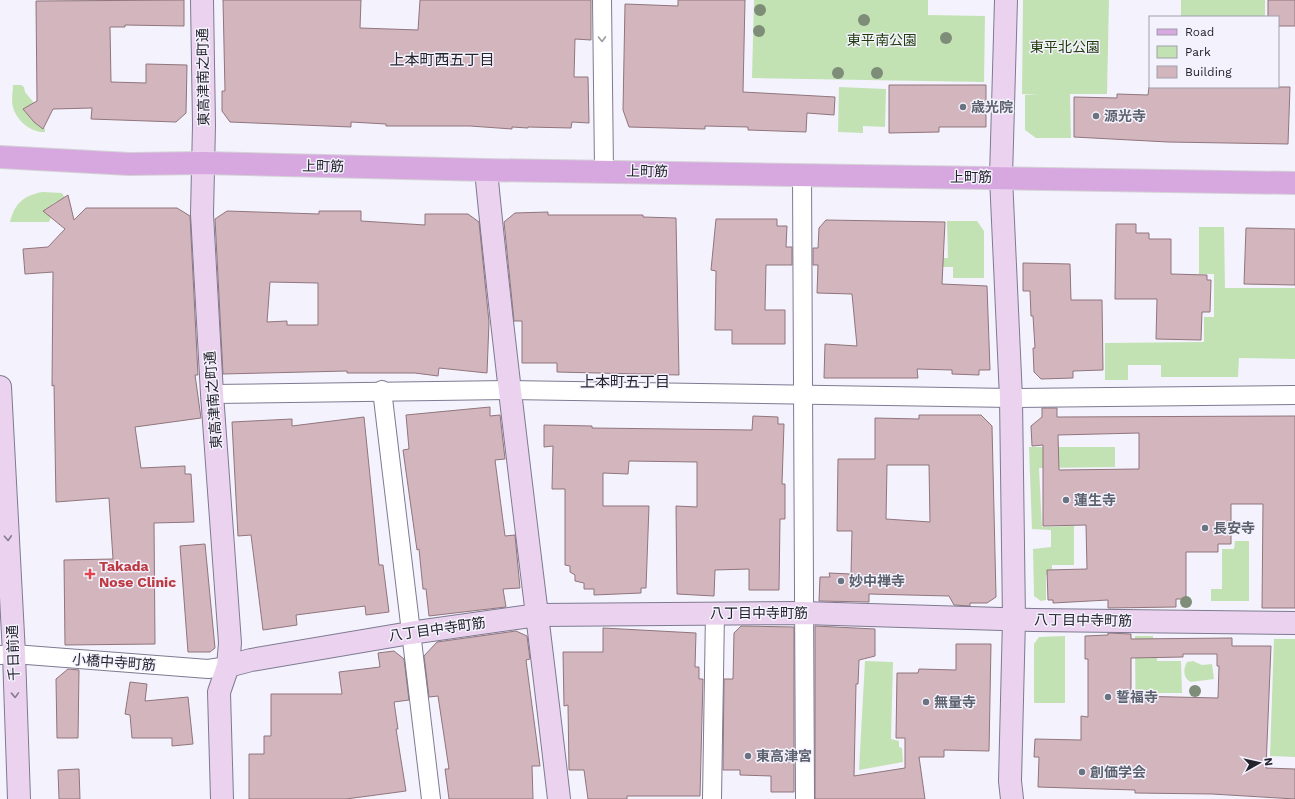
<svg xmlns="http://www.w3.org/2000/svg" width="1295" height="799" font-family="'Work Sans','Noto Sans JP',sans-serif">
	<rect width="100%" height="100%" fill="#f4f2fd"/>
	<!-- green -->
	<g fill="#c3e2b4">
		<polygon points="754,0 928,0 928,15 985,16 984,82 752,78"/>
		<polygon points="1023,0 1109,0 1107,94 1070,94 1071,138 1036,138 1025,130 1025,95 1038,95 1022,94"/>
		<rect x="1181" y="0" width="84" height="17"/>
		<path d="M13,85H21L24,87L25,92L34,103L37,124L45,129V132C31,133 16,120 13,107C11,100 13,92 13,85Z"/>
		<polygon points="839,87 886,89 885,127 863,126 863,133 838,132"/>
		<path d="M42,192L62,193L65,198L54,203L44,211L51,217L49,222H10C15,203 23,196 42,192Z"/>
		<polygon points="947,221 977,221 984,231 984,278 953,278 953,267 940,267 940,258 948,258"/>
		<polygon points="1199,227 1224,227 1225,288 1295,288 1295,359 1239,358 1238,377 1161,377 1161,365 1128,365 1128,380 1105,380 1105,343 1204,342 1204,317 1214,317 1214,274 1199,274"/>
		<polygon points="1029,447 1115,447 1115,467 1039,468 1042,527 1074,526 1074,565 1052,565 1052,575 1046,575 1046,600 1041,601 1034,596 1033,549 1051,547 1051,530 1032,529"/>
		<polygon points="1235,541 1249,541 1249,601 1211,601 1211,589 1222,589 1222,549 1234,549"/>
		<polygon points="1065,636 1065,703 1034,703 1034,644 1039,637"/>
		<polygon points="1135,636 1153,636 1153,653 1157,653 1157,661 1181,661 1182,693 1150,693 1151,768 1136,768"/>
		<polygon points="1274,639 1295,639 1295,757 1270,756"/>
		<polygon points="865,661 893,662 891,739 899,741 899,747 902,748 903,762 859,770"/>
		<path d="M1193,661L1202,665L1212,664L1214,679L1191,682C1183,679 1183,668 1187,662Z"/>
	</g>
	<!-- building -->
	<g fill="#d2b5bd" stroke="#90757c" fill-rule="evenodd">
		<polygon points="184,0 184,26 125,25 125,27 110,27 111,82 146,83 146,64 187,65 186,113 176,122 91,119 92,108 53,109 43,129 34,122 23,109 37,101 36,1"/>
		<polygon points="223,0 361,0 360,28 418,30 420,0 591,0 591,40 575,39 574,77 588,77 589,123 572,122 571,128 528,127 528,128 512,127 512,129 470,126 386,126 386,124 351,122 351,127 230,122 222,111 222,91 225,91"/>
		<polygon points="678,0 745,0 743,92 835,97 834,115 807,113 806,132 748,130 748,127 705,126 705,129 629,127 623,110 625,4 678,6"/>
		<polygon points="1268,0 1295,0 1295,26 1278,26 1278,17 1268,17"/>
		<polygon points="889,85 986,85 986,127 939,127 939,132 889,133"/>
		<polygon points="1149,87 1290,87 1288,144 1168,142 1074,137 1074,97 1117,98 1117,94 1148,95"/>
		<polygon points="68,195 74,220 86,208 177,208 190,216 198,375 195,375 201,418 135,427 141,468 185,466 185,474 191,474 194,522 154,523 155,644 65,645 64,560 113,559 109,498 56,502 54,385 52,386 53,272 25,274 23,249 48,247 65,229 43,211"/>
		<path d="M227,211L319,214V211H361V221L425,225V214H468L479,222L489,322L487,373L439,368L438,376L415,373H347V371L223,374L215,219ZM270,282L318,283V325H287V321L267,322Z"/>
		<polygon points="548,212 548,215 643,215 643,217 676,218 679,375 557,372 557,363 522,363 522,321 514,321 504,222 515,213"/>
		<polygon points="716,219 777,219 777,226 787,226 786,247 792,247 792,265 766,265 765,310 785,310 785,344 732,344 732,330 715,330 716,271 711,270"/>
		<polygon points="826,220 945,222 942,284 987,286 990,370 979,370 979,375 952,374 952,370 917,369 918,378 824,378 825,344 857,346 852,294 817,293 818,265 813,265 813,248 818,248 819,228"/>
		<polygon points="1116,224 1136,224 1136,233 1149,233 1149,239 1171,239 1171,274 1207,275 1207,280 1211,280 1210,312 1202,312 1201,340 1156,339 1157,299 1115,299"/>
		<polygon points="1246,228 1295,229 1295,285 1244,284"/>
		<polygon points="1023,263 1070,264 1071,300 1102,300 1103,370 1073,371 1073,378 1041,379 1034,372 1033,348 1035,348 1033,316 1031,316 1030,291 1023,291"/>
		<polygon points="490,407 490,416 500,415 505,459 495,460 505,536 515,535 520,588 503,589 506,607 429,616 426,589 423,589 419,549 417,550 403,450 409,449 406,415"/>
		<path d="M1042,408H1057V417L1295,416V608H1262L1263,504H1231V544H1218V552H1186V599H1176V607L1108,608V600L1053,603V600H1048L1047,570L1087,569L1086,525L1043,526V445L1032,446L1031,426L1042,417ZM1139,433V469L1059,470L1058,435Z"/>
		<path d="M919,415H981L992,426L996,597L987,603H970V606L954,605L949,596L869,594V602L819,601L820,577H830L829,573L851,574L852,531H837L838,459H875V418L919,419ZM887,465H929L930,522L886,519Z"/>
		<polygon points="753,416 778,417 778,424 784,424 782,484 785,484 785,519 780,519 779,590 749,590 749,569 715,570 714,596 677,594 676,506 697,507 697,462 629,461 628,474 603,473 603,506 649,506 646,588 641,588 641,593 594,595 594,589 584,589 584,583 575,581 575,575 570,572 570,566 565,565 565,489 552,489 553,446 544,447 544,425 592,426 592,428 752,430"/>
		<polygon points="364,417 379,565 383,565 389,612 366,615 365,606 296,615 297,625 263,630 251,535 238,536 232,422 292,419 292,426"/>
		<polygon points="205,544 215,648 210,652 188,652 180,546"/>
		<polygon points="741,626 794,627 794,792 771,792 771,776 740,775 740,770 723,770 724,679 733,679 734,633"/>
		<polygon points="815,626 875,629 875,656 859,660 858,684 856,684 854,776 905,768 905,738 896,738 897,673 918,673 919,669 956,670 956,644 991,644 989,751 944,750 944,757 919,757 925,799 815,799"/>
		<polygon points="603,628 696,633 695,667 699,667 699,679 703,679 700,796 627,796 627,799 588,799 584,770 569,770 568,705 564,706 563,652 603,652"/>
		<polygon points="516,631 527,636 530,659 526,660 540,766 532,766 533,799 449,799 445,769 449,769 438,696 429,697 424,656 437,642"/>
		<path d="M1108,633L1131,634V639L1232,638V646H1271L1266,768L1295,769V799L1212,794L1135,793V790L1038,787L1039,757H1034L1035,739L1081,740V716L1088,717V659H1085V636L1108,635ZM1183,654H1217V666H1219L1218,698L1131,696V658L1183,657Z"/>
		<polygon points="394,651 404,659 409,700 394,702 398,729 396,729 406,791 346,799 249,799 249,754 264,754 264,736 271,736 271,694 342,694 339,672 380,667 378,653"/>
		<polygon points="68,669 79,670 78,738 57,738 56,679"/>
		<polygon points="130,682 147,684 145,701 188,697 193,744 172,746 172,738 132,738 130,715 125,714"/>
		<polygon points="79,769 80,799 59,799 58,770"/>
	</g>
	<g fill="none" stroke-linecap="round" stroke-linejoin="round">
		<defs>
			<g id="street">
				<polyline points="602,0 604,170"/>
				<polyline points="802,175 805,799"/>
				<polyline points="382,390 431,799"/>
				<polyline points="212,394 508,390 1011,398 1295,395"/>
				<polyline points="0,655 14,654 208,669 228,666"/>
				<polyline points="712,799 715,612"/>
			</g>
			<g id="secondary">
				<polyline points="202,0 204,125 202,214 212,394 230,643 228,666 219,692 222,799"/>
				<polyline points="1006,0 1001,177 1011,398 1014,619 1010,781 1012,799"/>
				<path d="M486,170C506,380 535,589 559,799"/>
				<polyline points="0,387 14,654 19,799"/>
				<polyline points="228,666 251,660 410,633 538,615 803,613 1034,620 1295,623"/>
			</g>
			<polyline id="primary" points="0,157 129,164 203,163 486,170 1295,183"/>
		</defs>
		<!-- street casing -->
		<use href="#street" stroke="#7e7a91" stroke-width="20"/>
		<!-- secondary casing -->
		<use href="#secondary" stroke="#7e7a91" stroke-width="24"/>
		<!-- primary casing -->
		<use href="#primary" stroke="#d3d3d5" stroke-width="24"/>
		<!-- street -->
		<use href="#street" stroke="#fff" stroke-width="18"/>
		<!-- secondary -->
		<use href="#secondary" stroke="#ebd3ef" stroke-width="22"/>
		<!-- primary -->
		<use href="#primary" stroke="#d7a7e0" stroke-width="22"/>
	</g>
	<!-- trees -->
	<g fill="#7e8d78">
		<circle cx="760" cy="10" r="6"/>
		<circle cx="864" cy="20" r="6"/>
		<circle cx="759" cy="31" r="6"/>
		<circle cx="946" cy="38" r="6"/>
		<circle cx="838" cy="73" r="6"/>
		<circle cx="877" cy="73" r="6"/>
		<circle cx="1186" cy="602" r="6"/>
		<circle cx="1195" cy="691" r="6"/>
	</g>
	<!-- one-way arrows -->
	<defs><path id="oneway-chevron" d="M-2-3.5L2.5 0L-2 3.5" fill="none" stroke-width="1.6" stroke-linecap="round" stroke-linejoin="round"/></defs>
	<use stroke="#9c9ca0" href="#oneway-chevron" transform="translate(602 39) rotate(89)"/>
	<g stroke="#887b8e">
		<use href="#oneway-chevron" transform="translate(8 538) rotate(87)"/>
		<use href="#oneway-chevron" transform="translate(15 695) rotate(88)"/>
	</g>
	<!-- markers -->
	<g fill="#6b7280" stroke="#f4f2fd" stroke-width="1.5">
		<circle cx="963" cy="107" r="4"/>
		<circle cx="1096" cy="116" r="4"/>
		<circle cx="1066" cy="500" r="4"/>
		<circle cx="1205" cy="528" r="4"/>
		<circle cx="841" cy="581" r="4"/>
		<circle cx="1108" cy="697" r="4"/>
		<circle cx="926" cy="702" r="4"/>
		<circle cx="748" cy="756" r="4"/>
		<circle cx="1082" cy="772" r="4"/>
	</g>
	<path fill="#e0444e" stroke="#f4f2fd" stroke-width="1.5" d="M88 568h4v4h4v4h-4v4h-4v-4h-4v-4h4z"/>
	<g text-anchor="middle" dominant-baseline="central" stroke-width="3" stroke-linejoin="round" paint-order="stroke">
		<!-- park labels -->
		<g font-size="14" fill="#1d3b0b" stroke="#f4f2fd">
			<text x="882" y="40">東平南公園</text>
			<text x="1065" y="47">東平北公園</text>
		</g>
		<!-- street labels -->
		<g font-size="14" fill="#24232c" stroke="#f4f2fd">
			<text transform="translate(203 77) rotate(-91)">東高津南之町通</text>
			<text transform="translate(323 166) rotate(1)">上町筋</text>
			<text transform="translate(647 171) rotate(1)">上町筋</text>
			<text x="971" y="177">上町筋</text>
			<text transform="translate(213 400) rotate(-94)">東高津南之町通</text>
			<text x="759" y="613">八丁目中寺町筋</text>
			<text transform="translate(1083 620) rotate(1)">八丁目中寺町筋</text>
			<text transform="translate(437 629) rotate(-8)">八丁目中寺町筋</text>
			<text transform="translate(13 653) rotate(-92)">千日前通</text>
			<text transform="translate(114 662) rotate(4)">小橋中寺町筋</text>
		</g>
		<!-- worship labels -->
		<g font-size="14" font-weight="bold" fill="#5b616d" stroke="#f4f2fd" text-anchor="start">
			<text x="971" y="107">歳光院</text>
			<text x="1104" y="116">源光寺</text>
			<text x="1074" y="500">蓮生寺</text>
			<text x="1213" y="528">長安寺</text>
			<text x="849" y="581">妙中禅寺</text>
			<text x="1116" y="697">誓福寺</text>
			<text x="934" y="702">無量寺</text>
			<text x="756" y="756">東高津宮</text>
			<text x="1090" y="772">創価学会</text>
		</g>
		<!-- health labels -->
		<g font-size="14" font-weight="bold" fill="#be3a42" stroke="#f4f2fd" text-anchor="start">
			<text x="99" y="566">Takada<tspan x="99" dy="16">Nose Clinic</tspan></text>
		</g>
		<!-- neighbourhood labels -->
		<g font-size="15" fill="#24232c" stroke="#f4f2fd">
			<text x="442" y="60">上本町西五丁目</text>
			<text x="625" y="382">上本町五丁目</text>
		</g>
	</g>
	<!-- legend -->
	<rect x="1149" y="16" width="130" height="72" fill="#f4f2fd" stroke="#a19fa9"/>
	<rect x="1157" y="29" width="20" height="6" fill="#d7a7e0" stroke="#a19fa9"/>
	<text x="1185" y="36" font-size="12" fill="#24232c">Road</text>
	<rect x="1157" y="46" width="20" height="12" fill="#c3e2b4" stroke="#a19fa9"/>
	<text x="1185" y="56" font-size="12" fill="#24232c">Park</text>
	<rect x="1157" y="66" width="20" height="12" fill="#d2b5bd" stroke="#a19fa9"/>
	<text x="1185" y="76" font-size="12" fill="#24232c">Building</text>
	<!-- north arrow -->
	<g transform="translate(1259 763) rotate(82)" stroke="#f4f2fd" stroke-width="3" paint-order="stroke">
	<path d="M0-3L7 15L0 10L-7 15Z" fill="#24232c"/>
	<text y="-6" font-size="11" font-weight="bold" text-anchor="middle" fill="#24232c">N</text>
	</g>
</svg>
